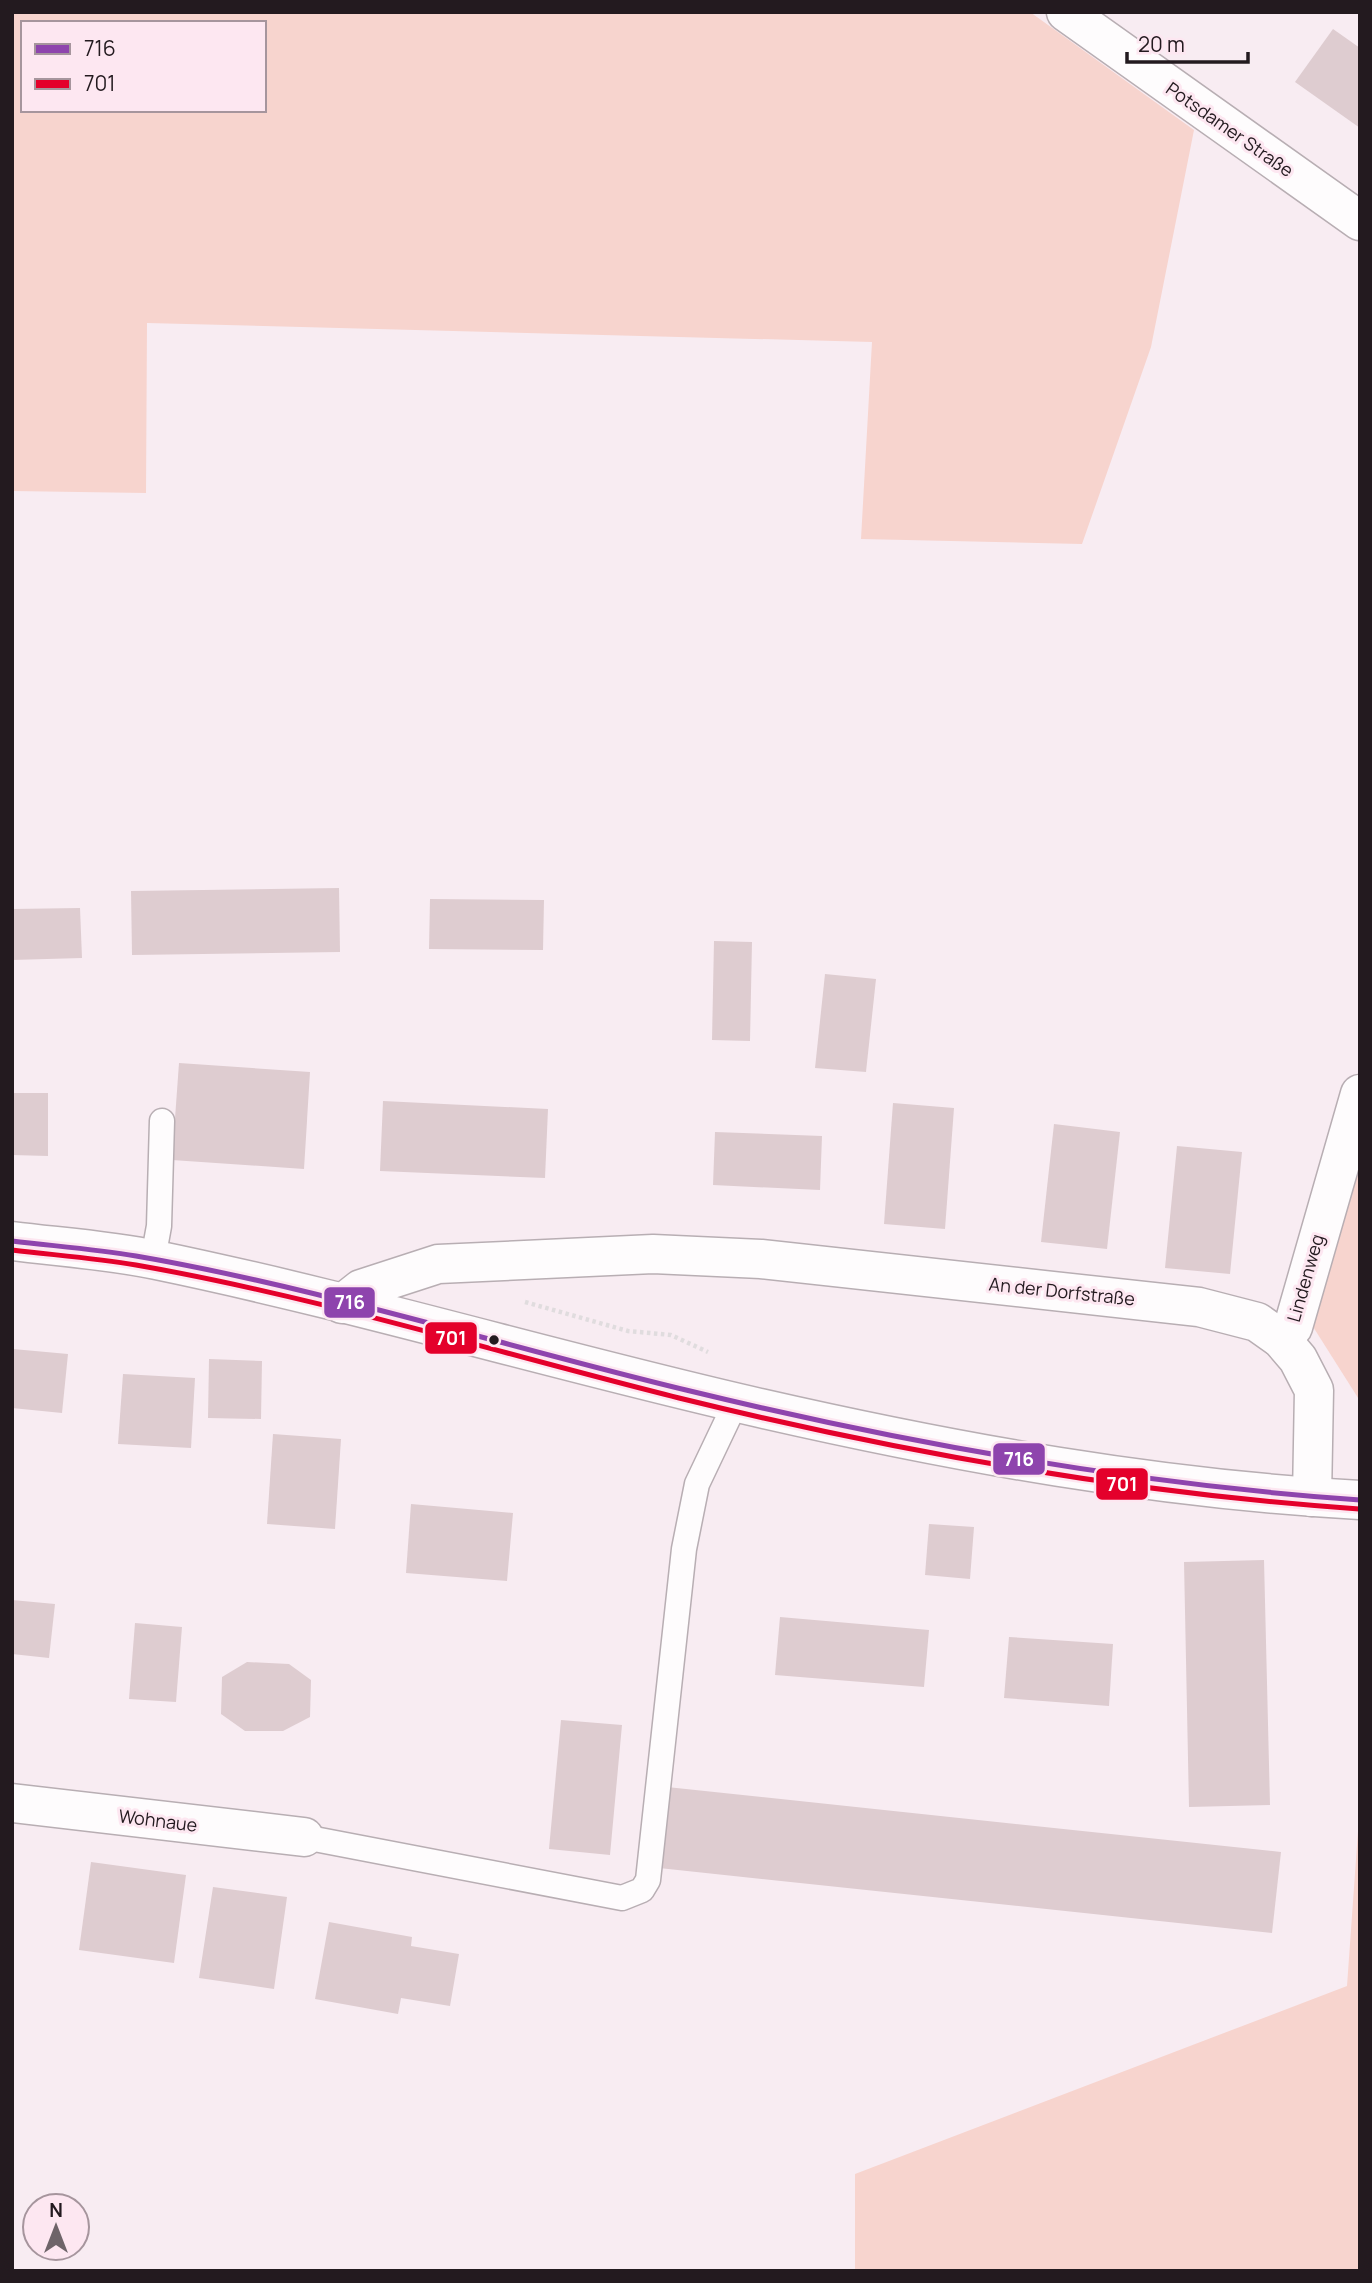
<svg xmlns="http://www.w3.org/2000/svg" width="1372" height="2283" font-family="Manrope,sans-serif">
	<rect width="100%" height="100%" fill="#f8ecf2"/>
	<!-- green -->
	<g fill="#f7d4ce" fill-rule="evenodd">
		<path d="M12,12H1030L1194,130L1151,347L1082,544L861,539L872,342L147,323L146,493L12,491ZM23,23H264V110H23Z"/>
		<polygon points="1360,1143 1360,1401 1298,1303"/>
		<polygon points="1360,1803 1360,2271 855,2271 855,2174 1347,1986"/>
	</g>
	<!-- building -->
	<g fill="#deccd0">
		<polygon points="1333,29 1360,48 1360,128 1295,82"/>
		<polygon points="339,888 340,952 132,955 131,891"/>
		<polygon points="430,899 544,900 543,950 429,949"/>
		<polygon points="80,908 82,958 12,960 12,909"/>
		<polygon points="714,941 752,942 750,1041 712,1040"/>
		<polygon points="825,974 876,979 866,1072 815,1068"/>
		<polygon points="179,1063 310,1072 304,1169 172,1160"/>
		<polygon points="12,1093 48,1093 48,1156 12,1155"/>
		<polygon points="383,1101 548,1109 545,1178 380,1171"/>
		<polygon points="893,1103 954,1108 945,1229 884,1224"/>
		<polygon points="1054,1124 1120,1132 1107,1249 1041,1242"/>
		<polygon points="715,1132 822,1136 820,1190 713,1185"/>
		<polygon points="1177,1146 1242,1152 1230,1274 1165,1268"/>
		<polygon points="13,1349 68,1354 62,1413 12,1408"/>
		<polygon points="209,1359 262,1361 261,1419 208,1418"/>
		<polygon points="123,1374 195,1378 191,1448 118,1444"/>
		<polygon points="273,1434 341,1439 335,1529 267,1524"/>
		<polygon points="411,1504 513,1513 507,1581 406,1573"/>
		<polygon points="929,1524 974,1527 970,1579 925,1575"/>
		<polygon points="1264,1560 1270,1805 1189,1807 1184,1562"/>
		<polygon points="12,1600 55,1604 49,1658 12,1654"/>
		<polygon points="780,1617 929,1630 924,1687 775,1675"/>
		<polygon points="135,1623 182,1627 176,1702 129,1699"/>
		<polygon points="1009,1637 1113,1644 1109,1706 1004,1698"/>
		<polygon points="247,1662 289,1664 311,1680 310,1717 283,1731 245,1731 221,1714 222,1677"/>
		<polygon points="561,1720 622,1725 610,1855 549,1849"/>
		<polygon points="667,1787 1281,1852 1272,1933 659,1868"/>
		<polygon points="91,1862 186,1875 174,1963 79,1950"/>
		<polygon points="213,1887 287,1897 274,1989 199,1978"/>
		<polygon points="329,1922 412,1937 411,1946 459,1954 450,2006 401,1998 398,2014 315,1999"/>
	</g>
	<g fill="none" stroke-linecap="round" stroke-linejoin="round">
		<defs>
			<g id="service">
				<polyline points="153,1259 159,1226 162,1121"/>
				<polyline points="304,1837 622,1898 642,1890 648,1880 684,1549 697,1484 736,1402"/>
			</g>
			<g id="minor">
				<polyline points="1066,12 1360,221"/>
				<polyline points="342,1304 361,1289 438,1264 653,1254 761,1259 1199,1307 1257,1322 1281,1339 1298,1359 1314,1390 1312,1497"/>
				<polyline points="1281,1339 1293,1327 1360,1094"/>
				<polyline points="12,1803 304,1837"/>
			</g>
			<path id="tertiary" d="M12,1241C60,1247 109,1250 156,1260C359,1302 558,1362 760,1408C957,1453 1158,1489 1360,1500"/>
		</defs>
		<!-- service casing -->
		<use href="#service" stroke="#b8aeb3" stroke-width="27"/>
		<!-- minor casing -->
		<use href="#minor" stroke="#b8aeb3" stroke-width="41"/>
		<!-- tertiary casing -->
		<use href="#tertiary" stroke="#b8aeb3" stroke-width="41"/>
		<!-- path -->
		<polyline stroke="#e0dcde" stroke-width="4.5" stroke-dasharray="3.5 3.5" stroke-linecap="butt" points="525,1302 628,1331 671,1335 708,1352"/>
		<!-- service -->
		<use href="#service" stroke="#fefcfd" stroke-width="24"/>
		<!-- minor -->
		<use href="#minor" stroke="#fefcfd" stroke-width="38"/>
		<!-- tertiary -->
		<use href="#tertiary" stroke="#fefcfd" stroke-width="38"/>
		<defs>
			<path id="bus-1" d="M12,1241C53,1246 95,1249 136,1256C321,1288 503,1346 686,1390C908,1444 1132,1484 1360,1500"/>
			<path id="bus-2" d="M12,1250C53,1255 95,1258 136,1265C319,1297 498,1353 679,1398C903,1453 1129,1493 1359,1509"/>
		</defs>
		<!-- bus-1 casing -->
		<use href="#bus-1" stroke="#fde7f1" stroke-width="10"/>
		<!-- bus-2 casing -->
		<use href="#bus-2" stroke="#fde7f1" stroke-width="10"/>
		<!-- bus-1 -->
		<use href="#bus-1" stroke="#8e44ad" stroke-width="5"/>
		<!-- bus-2 -->
		<use href="#bus-2" stroke="#e4002b" stroke-width="5"/>
	</g>
	<!-- markers -->
	<circle fill="#231a1f" stroke="#fde7f1" stroke-width="2.5" cx="494" cy="1340" r="6"/>
	<g text-anchor="middle" dominant-baseline="central" stroke-width="6" stroke-linejoin="round" paint-order="stroke">
		<!-- street labels -->
		<g font-size="18" fill="#231a1f" stroke="#fde7f1">
			<text transform="translate(1230 129) rotate(35)">Potsdamer Straße</text>
			<text transform="translate(1305 1278) rotate(-74)">Lindenweg</text>
			<text transform="translate(1062 1291) rotate(6)">An der Dorfstraße</text>
			<text transform="translate(158 1820) rotate(7)">Wohnaue</text>
		</g>
	</g>
	<g stroke="#fde7f1" stroke-width="2.5">
		<rect x="323" y="1286" width="53" height="33" rx="7" fill="#8e44ad"/>
		<rect x="424" y="1321" width="54" height="34" rx="7" fill="#e4002b"/>
		<rect x="992" y="1442" width="54" height="34" rx="7" fill="#8e44ad"/>
		<rect x="1095" y="1467" width="54" height="34" rx="7" fill="#e4002b"/>
	</g>
	<g font-size="19" text-anchor="middle" font-weight="bold" fill="#fff">
		<text x="350" y="1309">716</text>
		<text x="451" y="1345">701</text>
		<text x="1019" y="1466">716</text>
		<text x="1122" y="1491">701</text>
	</g>
	<!-- border -->
	<rect width="1372" height="2283" fill="none" stroke="#231a1f" stroke-width="28"/>
	<!-- legend -->
	<rect x="21" y="21" width="245" height="91" fill="#fde7f1" stroke="#a6959d" stroke-width="2"/>
	<rect x="35" y="44" width="35" height="10" fill="#8e44ad" stroke="#a6959d" stroke-width="2"/>
	<text x="84" y="56" font-size="21" fill="#231a1f">716</text>
	<rect x="35" y="79" width="35" height="10" fill="#e4002b" stroke="#a6959d" stroke-width="2"/>
	<text x="84" y="91" font-size="21" fill="#231a1f">701</text>
	<!-- north arrow -->
	<g transform="translate(56 2227)"><circle r="33" fill="#fde7f1" stroke="#a6959d" stroke-width="2"/>
	<path d="M0-5L12 26L0 18L-12 26Z" fill="#6e6469"/>
	<text y="-10" font-size="19" font-weight="bold" text-anchor="middle" fill="#231a1f">N</text>
	</g>
	<!-- scale -->
	<path d="M1127 52v10h121v-10" fill="none" stroke="#231a1f" stroke-width="3.5"/>
	<text x="1138" y="52" font-size="21" fill="#231a1f" stroke="#fde7f1" stroke-width="5" paint-order="stroke">20 m</text>
</svg>
